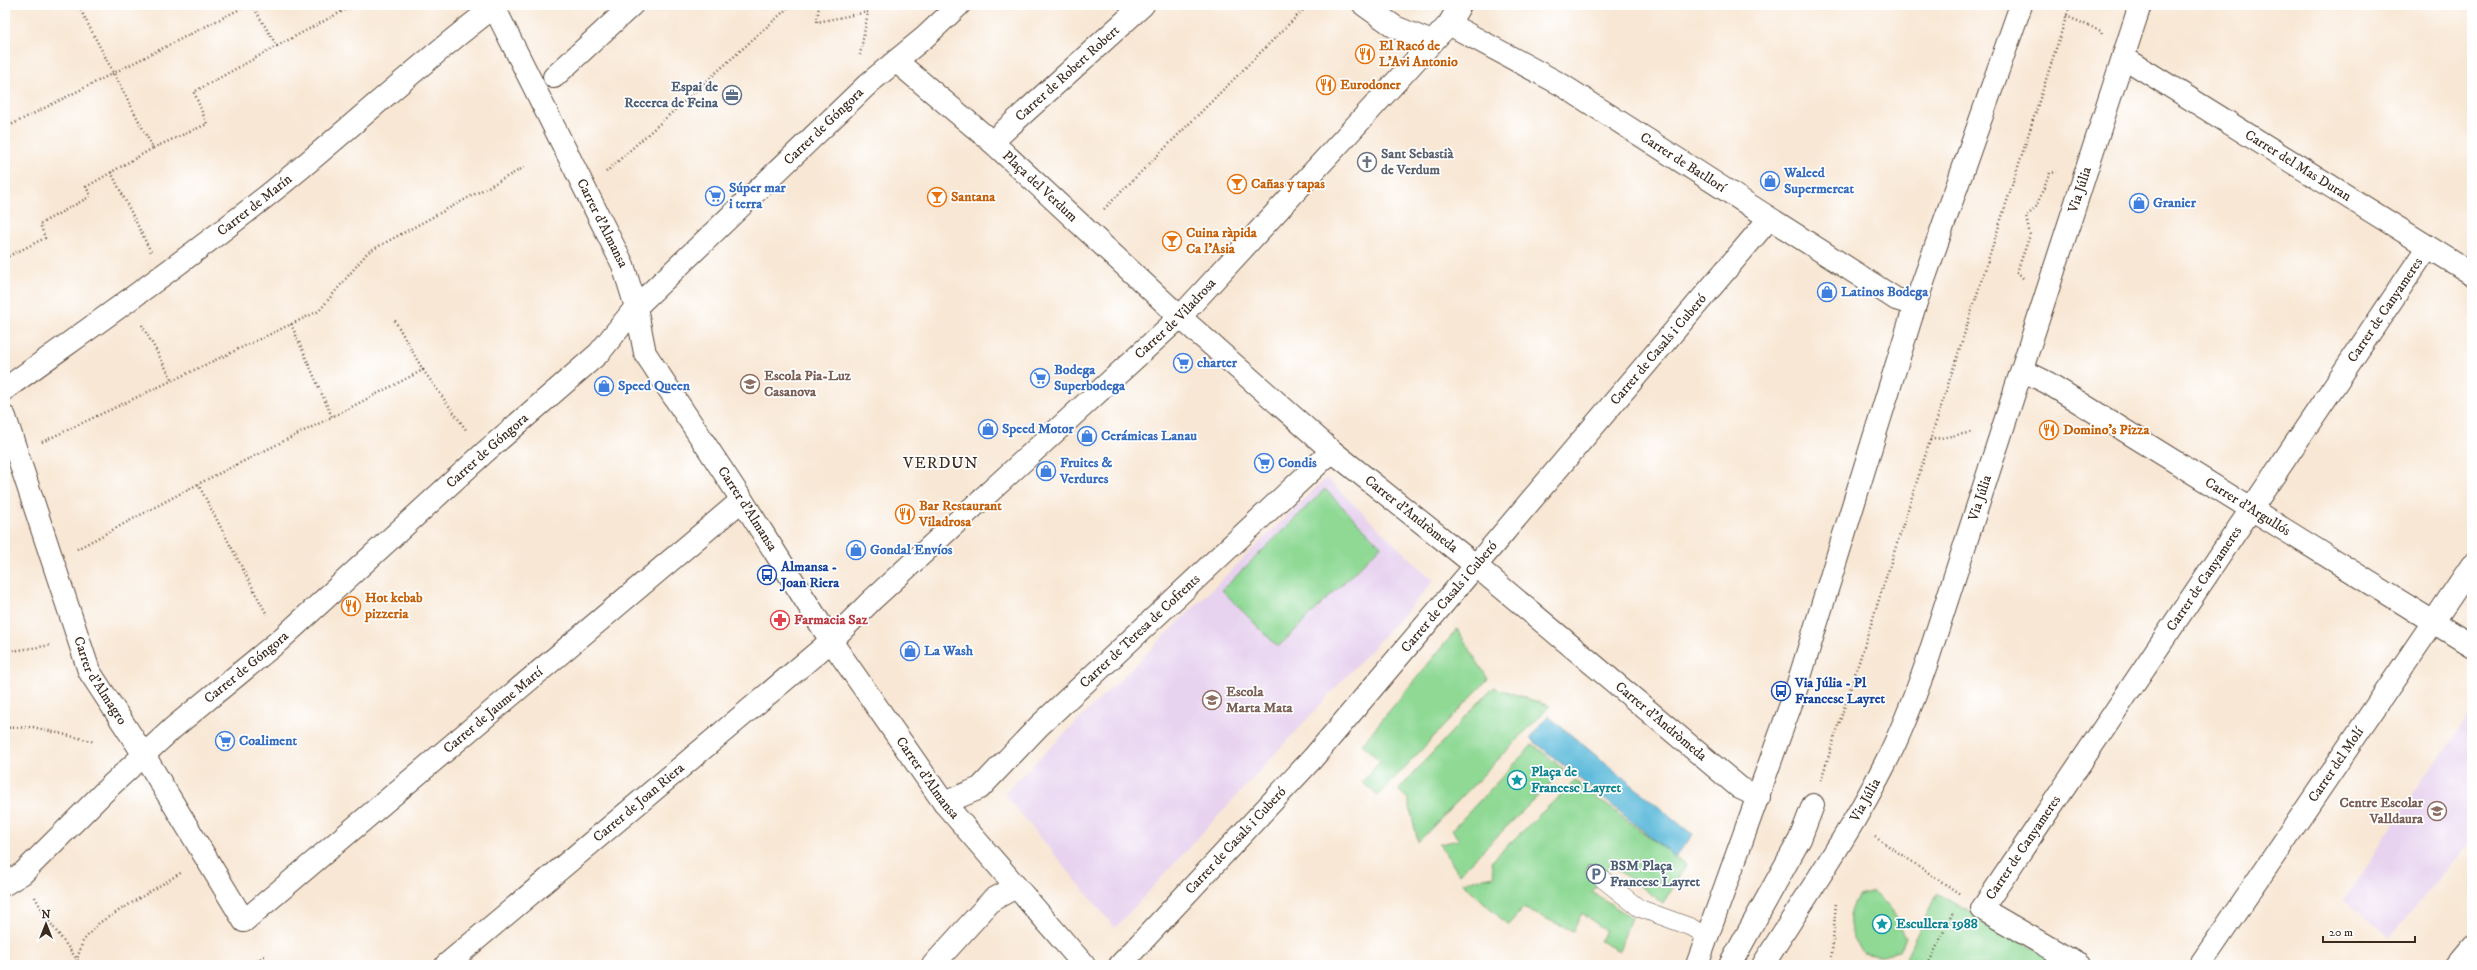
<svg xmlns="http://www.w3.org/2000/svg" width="2477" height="970" font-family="'IM FELL DW Pica',serif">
	<rect width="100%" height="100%" fill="#fff"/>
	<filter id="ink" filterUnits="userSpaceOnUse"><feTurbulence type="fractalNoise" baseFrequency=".025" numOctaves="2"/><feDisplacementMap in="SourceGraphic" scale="8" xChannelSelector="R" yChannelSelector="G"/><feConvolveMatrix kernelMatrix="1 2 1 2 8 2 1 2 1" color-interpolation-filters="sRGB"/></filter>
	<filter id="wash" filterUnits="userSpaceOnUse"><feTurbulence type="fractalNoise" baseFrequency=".012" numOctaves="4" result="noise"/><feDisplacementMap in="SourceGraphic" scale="16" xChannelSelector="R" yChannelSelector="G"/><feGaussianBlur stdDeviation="0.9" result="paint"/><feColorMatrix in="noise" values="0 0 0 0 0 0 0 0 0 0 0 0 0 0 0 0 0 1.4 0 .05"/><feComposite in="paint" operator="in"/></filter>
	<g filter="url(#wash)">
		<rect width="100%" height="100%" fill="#f8e7d4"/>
		<!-- built -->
		<g fill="#e7d2ef">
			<polygon points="1326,478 1434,581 1115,928 1004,793"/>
			<polygon points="2472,712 2472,840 2390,937 2344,900 2419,785"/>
		</g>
		<!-- green -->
		<g fill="#8fd995" stroke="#65825a">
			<polygon points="1325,489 1381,546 1278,647 1222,590"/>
			<polygon points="1457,629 1488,679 1378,796 1362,782 1380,762 1362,744"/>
			<polygon points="1493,687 1550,706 1418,842 1408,799 1398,790"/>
			<polygon points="1533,744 1564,770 1459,874 1439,844 1459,840 1452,830"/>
			<polygon points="1575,781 1686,865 1663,903 1612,866 1592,892 1631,917 1619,951 1600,941 1605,930 1582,913 1573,931 1523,908 1508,925 1462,882 1494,876 1491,861"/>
			<path d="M1874,892L1892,910L1906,937L1899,951L1878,956L1863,953C1849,932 1844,918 1858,896Z"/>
			<polygon points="1937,893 2063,965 1902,965"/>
		</g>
		<!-- water -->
		<polygon fill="#5bbada" stroke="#4b727c" points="1548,716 1693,835 1675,857 1530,738"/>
	</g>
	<g filter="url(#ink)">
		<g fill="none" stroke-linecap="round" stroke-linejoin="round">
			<defs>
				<polyline id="service" points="1596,874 1639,908 1691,927 1708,937"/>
				<g id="pedestrian">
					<path id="s1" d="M896,61L992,142L1180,317"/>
					<polyline points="554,77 632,5"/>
					<path id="s2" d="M992,142L1143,5"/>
					<path id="s3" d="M1475,565L1740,788L1759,797"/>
					<polyline points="1730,965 1800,839 1813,805"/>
				</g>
				<g id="minor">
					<path id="s4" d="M493,5L623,265L636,307L645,353L742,500L831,641L944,803L1084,965"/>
					<polyline points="1364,5 1395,27 1432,42"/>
					<path id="s5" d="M1449,24L1562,85L1896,299L1915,305"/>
					<path id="s6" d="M2123,57L2472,274"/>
					<path id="s7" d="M1180,317L1332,451L1475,565"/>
					<path id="s8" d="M2022,370L2048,383L2472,646"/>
					<path id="s9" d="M5,389C95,324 187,260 273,191C348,131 417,65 494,7"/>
					<path id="s10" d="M5,417L89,671L144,755L244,921L742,500"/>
					<path id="s11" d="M944,803L980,788L1039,726L1332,451"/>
					<path id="s12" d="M5,884L23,873L108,788L173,728L280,640L484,453L599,353L636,307L869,83L925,37L959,5"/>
					<path id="s13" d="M446,965L831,641L872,600L1180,317L1449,24L1460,5"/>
					<polyline points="933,965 992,900 1016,887"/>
					<path id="s14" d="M1120,965L1313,758L1769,219"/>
					<path id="s15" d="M2079,965L1982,909L2427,248"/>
					<path id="s16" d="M2200,965L2472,565"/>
					<polyline points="2457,965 2472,947"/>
				</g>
				<g id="tertiary">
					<polyline points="1697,965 1795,693 1915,305 2021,5"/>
					<path id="s17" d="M1763,965C1804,899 1849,835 1884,766C1901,733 1914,699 1926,665L2140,5"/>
				</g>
			</defs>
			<!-- service casing -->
			<use href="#service" stroke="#574639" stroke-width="18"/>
			<!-- pedestrian casing -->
			<use href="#pedestrian" stroke="#574639" stroke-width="24"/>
			<!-- minor casing -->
			<use href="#minor" stroke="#574639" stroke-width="24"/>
			<!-- tertiary casing -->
			<use href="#tertiary" stroke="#574639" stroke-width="24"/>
			<!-- path -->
			<g stroke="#574639" stroke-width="2.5" stroke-dasharray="1 3" stroke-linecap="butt">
				<polyline points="252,5 277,46 354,5"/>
				<polyline points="819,5 817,22 868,12 860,55"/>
				<polyline points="2066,16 2101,31 2102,34"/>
				<polyline points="5,128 248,5"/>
				<polyline points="153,148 207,124 194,92 277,46"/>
				<polyline points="111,172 151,252"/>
				<polyline points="606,172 791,5"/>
				<polyline points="1104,209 1308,5"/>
				<polyline points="5,258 45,238 40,224 91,196 86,187 153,148 78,5"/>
				<polyline points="2023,278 2017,272 2030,235 2026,217 2036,207 2050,173 2057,172"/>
				<polyline points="291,324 332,417 423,370 394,319"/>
				<polyline points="142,325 173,381"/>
				<polyline points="423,370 467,431"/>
				<polyline points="1930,440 1973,432"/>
				<polyline points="42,442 319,311 368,252 525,167"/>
				<polyline points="198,484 267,615"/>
				<polyline points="77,549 198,484 332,417"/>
				<polyline points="5,652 52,645"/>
				<polyline points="5,728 33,727 95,742"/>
				<polyline points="1821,780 2070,5"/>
				<polyline points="1875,837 1960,894"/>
				<polyline points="35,897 46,917 81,965"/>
				<polyline points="75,965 83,941 99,923 182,872"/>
				<polyline points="250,965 266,955"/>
				<polyline points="1831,965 1836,902"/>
				<polyline points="1928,965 1953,912"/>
			</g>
			<!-- service -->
			<use href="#service" stroke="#fff" stroke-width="17"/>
			<!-- pedestrian -->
			<use href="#pedestrian" stroke="#fff" stroke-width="22"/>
			<!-- minor -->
			<use href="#minor" stroke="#fff" stroke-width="22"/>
			<!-- tertiary -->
			<use href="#tertiary" stroke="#fff" stroke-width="22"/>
		</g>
	</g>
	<!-- icons -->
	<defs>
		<symbol id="restaurant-ring" viewBox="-11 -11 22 22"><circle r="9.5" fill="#fff" stroke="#e8710a" stroke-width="1.5"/><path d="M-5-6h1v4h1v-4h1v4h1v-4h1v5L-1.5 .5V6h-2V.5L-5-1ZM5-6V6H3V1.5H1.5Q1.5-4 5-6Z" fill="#e8710a"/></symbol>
		<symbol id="office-ring" viewBox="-11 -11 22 22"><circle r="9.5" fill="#fff" stroke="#5c6f8a" stroke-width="1.5"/><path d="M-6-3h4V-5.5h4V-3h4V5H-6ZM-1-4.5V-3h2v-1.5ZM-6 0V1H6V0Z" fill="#5c6f8a"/></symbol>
		<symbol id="church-ring" viewBox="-11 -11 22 22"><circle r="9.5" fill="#fff" stroke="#6b7280" stroke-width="1.5"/><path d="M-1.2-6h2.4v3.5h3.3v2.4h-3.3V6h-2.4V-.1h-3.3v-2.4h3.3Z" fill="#6b7280"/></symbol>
		<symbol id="shop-ring" viewBox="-11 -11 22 22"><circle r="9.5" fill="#fff" stroke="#3f7fe0" stroke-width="1.5"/><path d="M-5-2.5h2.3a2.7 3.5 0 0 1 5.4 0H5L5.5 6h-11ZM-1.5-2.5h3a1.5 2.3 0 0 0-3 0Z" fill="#3f7fe0"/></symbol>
		<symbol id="bar-ring" viewBox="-11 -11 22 22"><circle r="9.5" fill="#fff" stroke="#e8710a" stroke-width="1.5"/><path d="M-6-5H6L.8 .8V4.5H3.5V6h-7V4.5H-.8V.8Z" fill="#e8710a"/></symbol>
		<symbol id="supermarket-ring" viewBox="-11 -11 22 22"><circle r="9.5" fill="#fff" stroke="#3f7fe0" stroke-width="1.5"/><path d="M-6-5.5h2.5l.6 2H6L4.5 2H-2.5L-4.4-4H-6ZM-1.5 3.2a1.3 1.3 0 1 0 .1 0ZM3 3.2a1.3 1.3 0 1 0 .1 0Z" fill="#3f7fe0"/></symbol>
		<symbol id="school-ring" viewBox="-11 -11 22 22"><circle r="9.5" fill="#fff" stroke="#8d6e63" stroke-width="1.5"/><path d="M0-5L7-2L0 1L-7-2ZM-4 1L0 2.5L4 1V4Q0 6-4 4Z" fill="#8d6e63"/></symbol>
		<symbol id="bus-ring" viewBox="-11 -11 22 22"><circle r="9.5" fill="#fff" stroke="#1a4fb4" stroke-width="1.5"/><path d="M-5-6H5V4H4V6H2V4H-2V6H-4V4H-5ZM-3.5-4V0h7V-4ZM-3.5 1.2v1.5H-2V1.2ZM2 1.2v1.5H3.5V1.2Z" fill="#1a4fb4"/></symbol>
		<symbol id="pharmacy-ring" viewBox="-11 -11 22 22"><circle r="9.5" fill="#fff" stroke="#e0444e" stroke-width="1.5"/><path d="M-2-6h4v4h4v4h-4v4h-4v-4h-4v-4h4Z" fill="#e0444e"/></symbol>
		<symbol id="sight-ring" viewBox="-11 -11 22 22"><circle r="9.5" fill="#fff" stroke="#0f9aa8" stroke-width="1.5"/><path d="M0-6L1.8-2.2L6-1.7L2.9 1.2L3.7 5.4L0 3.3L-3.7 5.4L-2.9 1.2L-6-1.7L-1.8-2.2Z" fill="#0f9aa8"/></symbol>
		<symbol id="parking-ring" viewBox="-11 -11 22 22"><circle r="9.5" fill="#fff" stroke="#5c6f8a" stroke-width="1.5"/><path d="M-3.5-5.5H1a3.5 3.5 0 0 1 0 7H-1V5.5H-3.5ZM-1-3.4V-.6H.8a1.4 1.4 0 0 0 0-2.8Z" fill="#5c6f8a"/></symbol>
	</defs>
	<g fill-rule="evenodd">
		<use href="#restaurant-ring" x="1354" y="43" width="22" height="22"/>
		<use href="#restaurant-ring" x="1315" y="74" width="22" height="22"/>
		<use href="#office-ring" x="721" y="84" width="22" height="22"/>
		<use href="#church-ring" x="1356" y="151" width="22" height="22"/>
		<use href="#shop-ring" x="1759" y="170" width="22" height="22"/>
		<use href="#bar-ring" x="1226" y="173" width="22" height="22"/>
		<use href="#supermarket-ring" x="704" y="185" width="22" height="22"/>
		<use href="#bar-ring" x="926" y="186" width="22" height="22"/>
		<use href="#shop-ring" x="2128" y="192" width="22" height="22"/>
		<use href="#bar-ring" x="1161" y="230" width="22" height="22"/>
		<use href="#shop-ring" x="1816" y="281" width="22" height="22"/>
		<use href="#supermarket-ring" x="1172" y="352" width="22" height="22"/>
		<use href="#supermarket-ring" x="1029" y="367" width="22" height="22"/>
		<use href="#school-ring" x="739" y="373" width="22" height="22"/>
		<use href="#shop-ring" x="593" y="375" width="22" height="22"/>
		<use href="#shop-ring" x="977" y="418" width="22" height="22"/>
		<use href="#restaurant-ring" x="2038" y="419" width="22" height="22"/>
		<use href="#shop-ring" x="1076" y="425" width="22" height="22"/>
		<use href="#supermarket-ring" x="1253" y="452" width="22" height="22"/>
		<use href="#shop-ring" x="1035" y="460" width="22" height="22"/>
		<use href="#restaurant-ring" x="894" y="503" width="22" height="22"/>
		<use href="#shop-ring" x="845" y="539" width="22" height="22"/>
		<use href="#bus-ring" x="756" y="564" width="22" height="22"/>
		<use href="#restaurant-ring" x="340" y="595" width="22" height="22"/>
		<use href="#pharmacy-ring" x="769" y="609" width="22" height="22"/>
		<use href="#shop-ring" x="899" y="640" width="22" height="22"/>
		<use href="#bus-ring" x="1770" y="680" width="22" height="22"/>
		<use href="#school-ring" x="1201" y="689" width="22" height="22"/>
		<use href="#supermarket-ring" x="214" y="730" width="22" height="22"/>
		<use href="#sight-ring" x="1506" y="769" width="22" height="22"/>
		<use href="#school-ring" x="2426" y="800" width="22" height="22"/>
		<use href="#parking-ring" x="1585" y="863" width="22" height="22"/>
		<use href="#sight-ring" x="1871" y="913" width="22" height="22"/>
	</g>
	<g text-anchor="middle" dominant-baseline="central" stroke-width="3.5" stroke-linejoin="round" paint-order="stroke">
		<!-- food labels -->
		<g font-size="14" font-weight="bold" fill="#c56008" stroke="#fff" text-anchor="start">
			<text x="1379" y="46">El Racó de<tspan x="1379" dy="16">L'Avi Antonio</tspan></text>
			<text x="1340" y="85">Eurodoner</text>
			<text x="1251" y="184">Cañas y tapas</text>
			<text x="951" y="197">Santana</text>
			<text x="1186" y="233">Cuina ràpida<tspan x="1186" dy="16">Ca l'Asia</tspan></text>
			<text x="2063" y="430">Domino's Pizza</text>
			<text x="919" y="506">Bar Restaurant<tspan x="919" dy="16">Viladrosa</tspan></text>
			<text x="365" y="598">Hot kebab<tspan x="365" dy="16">pizzeria</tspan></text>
		</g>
		<!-- street labels -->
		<g font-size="14" fill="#3b2a1e" stroke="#fff">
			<text stroke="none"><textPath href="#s2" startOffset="102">Carrer de Robert Robert</textPath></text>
			<text stroke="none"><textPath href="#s12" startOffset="1117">Carrer de Góngora</textPath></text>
			<text stroke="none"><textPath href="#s5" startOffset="272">Carrer de Batllorí</textPath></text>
			<text stroke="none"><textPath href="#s6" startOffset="206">Carrer del Mas Duran</textPath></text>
			<text stroke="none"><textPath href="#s1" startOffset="191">Plaça del Verdum</textPath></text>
			<text stroke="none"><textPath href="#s17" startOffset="842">Via Júlia</textPath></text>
			<text stroke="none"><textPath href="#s9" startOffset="310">Carrer de Marín</textPath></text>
			<text stroke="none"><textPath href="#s4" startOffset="244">Carrer d'Almansa</textPath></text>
			<text stroke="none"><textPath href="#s15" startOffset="834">Carrer de Canyameres</textPath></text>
			<text stroke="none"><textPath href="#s13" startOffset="975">Carrer de Viladrosa</textPath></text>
			<text stroke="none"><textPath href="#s14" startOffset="818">Carrer de Casals i Cuberó</textPath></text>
			<text stroke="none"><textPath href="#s12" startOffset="649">Carrer de Góngora</textPath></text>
			<text stroke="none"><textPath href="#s17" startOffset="518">Via Júlia</textPath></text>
			<text stroke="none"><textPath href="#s8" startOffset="264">Carrer d'Argullós</textPath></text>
			<text stroke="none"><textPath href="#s4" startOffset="568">Carrer d'Almansa</textPath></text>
			<text stroke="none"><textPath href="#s7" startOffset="304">Carrer d'Andròmeda</textPath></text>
			<text stroke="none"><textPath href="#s15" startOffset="510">Carrer de Canyameres</textPath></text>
			<text stroke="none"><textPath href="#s14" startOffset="494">Carrer de Casals i Cuberó</textPath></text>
			<text stroke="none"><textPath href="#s11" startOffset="263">Carrer de Teresa de Cofrents</textPath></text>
			<text stroke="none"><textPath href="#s12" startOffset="325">Carrer de Góngora</textPath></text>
			<text stroke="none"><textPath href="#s10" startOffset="281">Carrer d'Almagro</textPath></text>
			<text stroke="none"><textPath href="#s10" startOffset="888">Carrer de Jaume Martí</textPath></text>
			<text stroke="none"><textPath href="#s3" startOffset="243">Carrer d'Andròmeda</textPath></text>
			<text stroke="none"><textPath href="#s16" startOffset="242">Carrer del Molí</textPath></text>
			<text stroke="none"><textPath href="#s4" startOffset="892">Carrer d'Almansa</textPath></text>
			<text stroke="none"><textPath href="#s17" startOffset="194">Via Júlia</textPath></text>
			<text stroke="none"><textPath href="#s13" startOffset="252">Carrer de Joan Riera</textPath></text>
			<text stroke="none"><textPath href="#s14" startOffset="170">Carrer de Casals i Cuberó</textPath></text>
			<text stroke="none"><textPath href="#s15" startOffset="186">Carrer de Canyameres</textPath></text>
		</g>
		<!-- service labels -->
		<g font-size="14" font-weight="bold" fill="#4e5e75" stroke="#fff" text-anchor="end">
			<text x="718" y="87">Espai de<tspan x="718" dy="16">Recerca de Feina</tspan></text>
			<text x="1610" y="866" text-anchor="start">BSM Plaça<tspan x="1610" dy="16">Francesc Layret</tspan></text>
		</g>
		<!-- worship labels -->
		<g font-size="14" font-weight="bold" fill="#5b616d" stroke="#fff" text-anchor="start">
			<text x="1381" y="154">Sant Sebastià<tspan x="1381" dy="16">de Verdum</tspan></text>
		</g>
		<!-- shop labels -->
		<g font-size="14" font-weight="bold" fill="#366cbe" stroke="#fff" text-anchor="start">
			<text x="1784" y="173">Waleed<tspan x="1784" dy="16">Supermercat</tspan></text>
			<text x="729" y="188">Súper mar<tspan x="729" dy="16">i terra</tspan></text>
			<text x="2153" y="203">Granier</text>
			<text x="1841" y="292">Latinos Bodega</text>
			<text x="1197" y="363">charter</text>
			<text x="1054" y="370">Bodega<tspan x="1054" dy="16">Superbodega</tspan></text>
			<text x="618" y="386">Speed Queen</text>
			<text x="1002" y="429">Speed Motor</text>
			<text x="1101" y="436">Cerámicas Lanau</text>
			<text x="1060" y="463">Fruites &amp;<tspan x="1060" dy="16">Verdures</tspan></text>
			<text x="1278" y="463">Condis</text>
			<text x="870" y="550">Gondal Envíos</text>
			<text x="924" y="651">La Wash</text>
			<text x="239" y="741">Coaliment</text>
		</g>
		<!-- education labels -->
		<g font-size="14" font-weight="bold" fill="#785e54" stroke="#fff" text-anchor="start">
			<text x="764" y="376">Escola Pia-Luz<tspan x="764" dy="16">Casanova</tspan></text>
			<text x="1226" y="692">Escola<tspan x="1226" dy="16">Marta Mata</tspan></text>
			<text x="2423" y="803" text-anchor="end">Centre Escolar<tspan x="2423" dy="16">Valldaura</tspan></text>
		</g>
		<!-- transit labels -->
		<g font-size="14" font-weight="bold" fill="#164399" stroke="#fff" text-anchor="start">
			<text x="781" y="567">Almansa -<tspan x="781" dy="16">Joan Riera</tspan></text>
			<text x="1795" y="683">Via Júlia - Pl<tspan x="1795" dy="16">Francesc Layret</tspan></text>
		</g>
		<!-- health labels -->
		<g font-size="14" font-weight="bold" fill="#be3a42" stroke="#fff" text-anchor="start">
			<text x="794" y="620">Farmacia Saz</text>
		</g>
		<!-- culture labels -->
		<g font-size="14" font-weight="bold" fill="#0d838f" stroke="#fff" text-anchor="start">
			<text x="1531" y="772">Plaça de<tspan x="1531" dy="16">Francesc Layret</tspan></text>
			<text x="1896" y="924">Escullera 1988</text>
		</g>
		<!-- quarter labels -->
		<g font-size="16" letter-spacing="1" fill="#3b2a1e" stroke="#fff">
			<text x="941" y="463">VERDUN</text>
		</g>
	</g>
	<!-- margin -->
	<rect width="2477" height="970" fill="none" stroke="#fff" stroke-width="20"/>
	<!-- north arrow -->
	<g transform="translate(46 924)" stroke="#ffffff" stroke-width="3" paint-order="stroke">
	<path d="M0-3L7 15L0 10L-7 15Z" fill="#3b2a1e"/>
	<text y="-6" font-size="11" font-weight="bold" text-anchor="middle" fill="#3b2a1e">N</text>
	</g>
	<!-- scale -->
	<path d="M2323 936v6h92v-6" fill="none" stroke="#3b2a1e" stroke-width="2"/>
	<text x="2329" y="936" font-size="12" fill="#3b2a1e" stroke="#ffffff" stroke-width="3" paint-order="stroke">20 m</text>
</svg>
